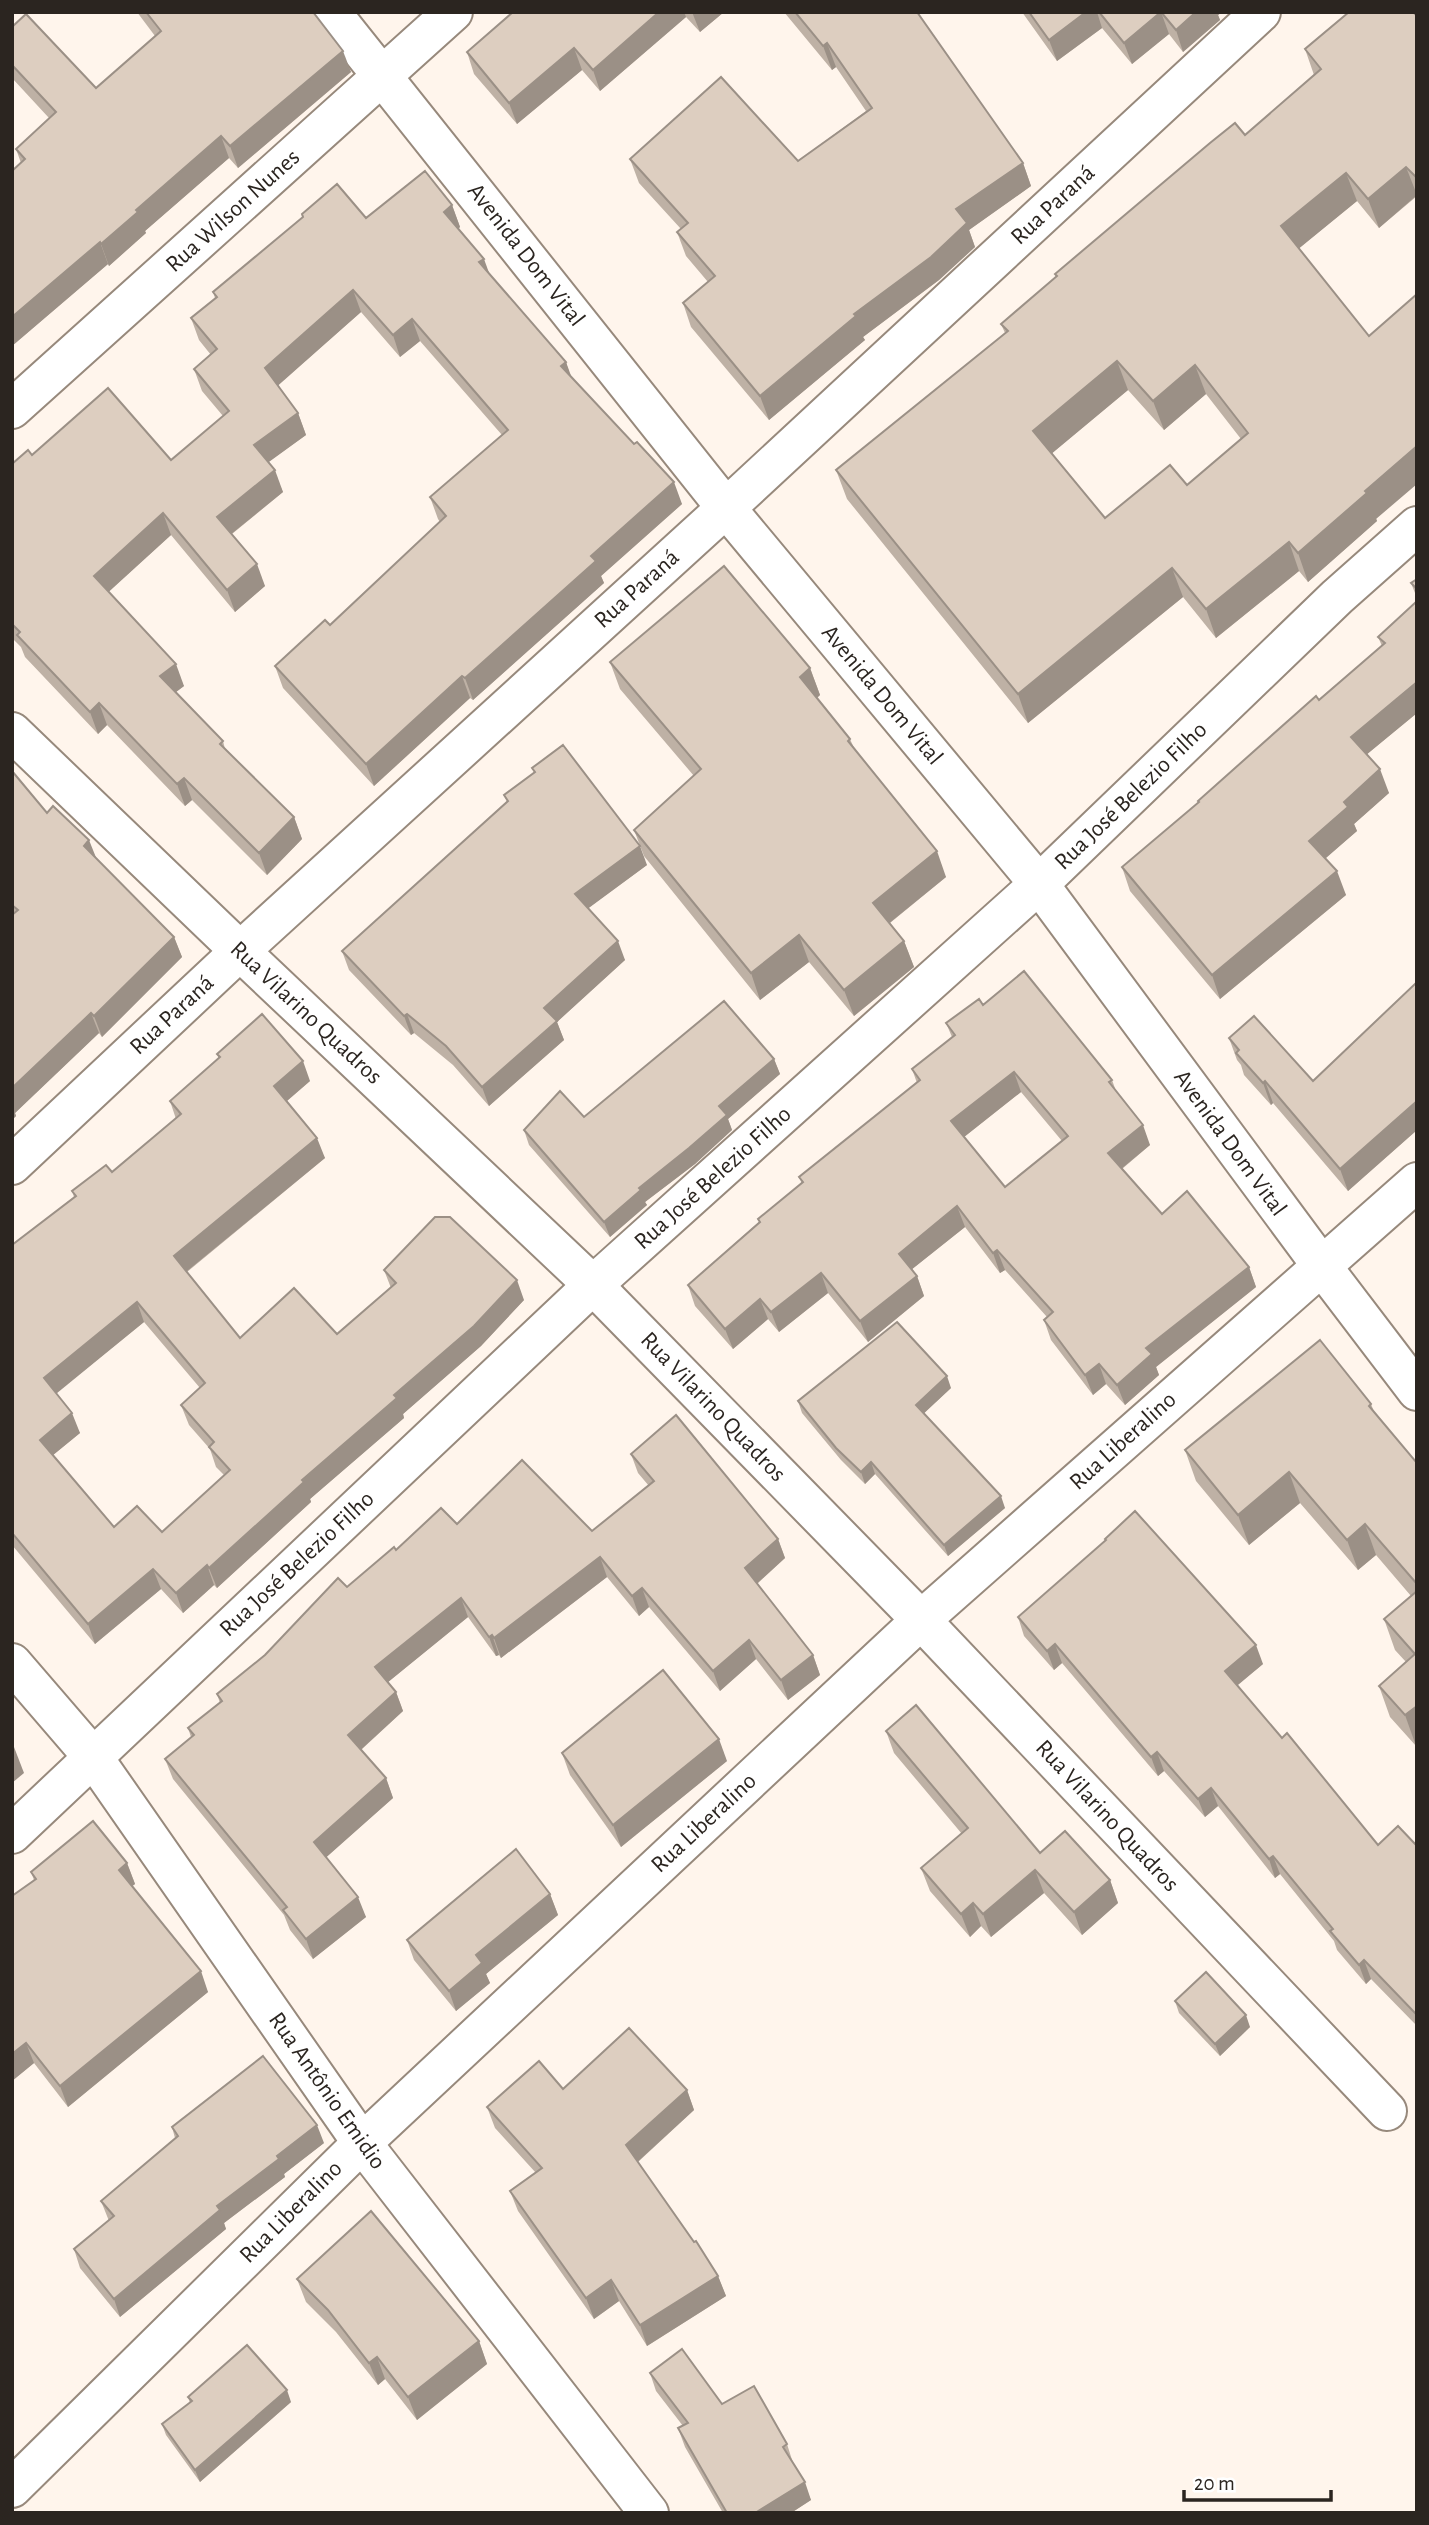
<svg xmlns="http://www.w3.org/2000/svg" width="1429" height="2525" font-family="'Alegreya Sans',sans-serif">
	<rect width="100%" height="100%" fill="#fff5ec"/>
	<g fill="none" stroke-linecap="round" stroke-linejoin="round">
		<defs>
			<g id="minor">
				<polyline points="331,12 726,508 1039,884 1321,1265 1417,1391"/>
				<polyline points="12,409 453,12"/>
				<polyline points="12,732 240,951 593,1285 921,1620 1387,2111"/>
				<polyline points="12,1165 240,951 726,508 1261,12"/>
				<polyline points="12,1663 93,1757 362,2143 649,2513"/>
				<polyline points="12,1834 593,1285 1039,884 1337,597 1417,526"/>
				<polyline points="12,2488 362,2143 921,1620 1417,1182"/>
			</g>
		</defs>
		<!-- minor casing -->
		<use href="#minor" stroke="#97897c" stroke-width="42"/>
		<!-- minor -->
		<use href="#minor" stroke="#fff" stroke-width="38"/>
	</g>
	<!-- wall -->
	<g fill="#beb1a5" fill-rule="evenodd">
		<polygon points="137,12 313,12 351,72 238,168 229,158 145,231 146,233 109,266 108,264 12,346 12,171 21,163 16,149 49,118 12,78 12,27 96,88 155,36"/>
		<polygon points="513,12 724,12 700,32 686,17 600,91 582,70 517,124 474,74 467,52"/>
		<polygon points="784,12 917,12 1023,163 1031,186 969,230 975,247 939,280 863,337 865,340 769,420 691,327 683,303 708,282 686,256 677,232 681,229 639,183 630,159 798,161 866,111 836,67 832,70"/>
		<polygon points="1022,12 1222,12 1218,15 1220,20 1183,52 1169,34 1132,64 1102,28 1057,61"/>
		<path d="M1417,16V196L1379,228L1357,201L1299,248L1377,521L1308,582L1299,571L1216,638L1183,597L1028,723L847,499L836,470L1005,333L1001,324L1056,277L1055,274L1245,135L1314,75L1305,49ZM1128,390L1164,430L1206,394L1241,439L1187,485L1105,518L1052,453Z"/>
		<polygon points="452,205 460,227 458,229 489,274 566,362 570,376 682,504 601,576 604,583 473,700 470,698 374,786 283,688 275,666 330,625 440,522 438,519 430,497 502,435 420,341 400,357 361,312 278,385 298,413 306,435 268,462 283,492 232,534 265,586 235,612 171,535 108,592 184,686 176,692 223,741 225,749 294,817 302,839 267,875 192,800 185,806 107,725 98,734 25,657 21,647 12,638 12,464 32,455 171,460 223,416 202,391 194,369 211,355 199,340 191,318 215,298 213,292 303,217 302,214 366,218"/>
		<polygon points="1417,579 1417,598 1411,583"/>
		<polygon points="1417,601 1417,713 1367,754 1389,793 1354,824 1357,831 1325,858 1346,895 1220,999 1130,891 1122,867 1198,803 1198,801 1382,646 1378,637"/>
		<polygon points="610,662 810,668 820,695 817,698 850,739 854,748 946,877 890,923 904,941 914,967 854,1016 809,962 760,1000 644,856 634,830 694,776 620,689"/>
		<polygon points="532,768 647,865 588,908 625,960 557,1022 564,1040 489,1106 453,1065 414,1033 411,1035 349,970 342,951 507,802 504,795 534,773"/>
		<polygon points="12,771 47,813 96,858 174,937 182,957 102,1037 99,1033 15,1113 16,1116 12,1120"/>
		<polygon points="1417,982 1417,1130 1348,1191 1273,1103 1271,1105 1244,1075 1241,1065 1237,1060 1229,1038 1313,1081"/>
		<path d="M983,1005L1112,1080L1116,1091L1150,1145L1122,1169L1162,1214L1249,1267L1256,1287L1156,1367L1159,1375L1125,1405L1106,1384L1093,1395L1051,1340L1044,1320L1047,1317L1005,1270L1000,1273L965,1227L912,1269L917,1276L924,1296L868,1342L828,1293L779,1332L768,1319L733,1349L695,1306L688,1285L759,1222L758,1219L802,1184L799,1177L917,1083L912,1069L952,1037L946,1023ZM1021,1092L1062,1141L1005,1187L964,1137Z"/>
		<path d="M217,1054L310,1081L287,1101L325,1158L187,1272L240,1338L337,1334L391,1288L384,1270L524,1300L481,1346L403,1414L404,1418L310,1499L311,1502L217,1588L214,1585L183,1613L161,1589L95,1644L12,1545V1245L74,1197L72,1191L112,1172L176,1119L170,1101L219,1059ZM144,1322L200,1388L181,1405L189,1425L210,1449L216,1467L224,1475L162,1532L114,1527L53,1455L80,1433L56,1393Z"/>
		<polygon points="774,1059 780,1074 728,1119 732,1130 695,1164 645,1202 647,1205 610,1237 529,1145 524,1130 584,1117"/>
		<polygon points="951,1388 924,1413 1005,1508 948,1556 875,1474 865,1484 841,1460 802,1413 798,1401"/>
		<polygon points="1371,1404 1375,1414 1417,1463 1416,1746 1390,1717 1379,1686 1406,1662 1395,1650 1384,1619 1411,1596 1376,1555 1358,1570 1300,1503 1249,1545 1196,1481 1185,1450"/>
		<polygon points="631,1454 778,1539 785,1558 757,1584 813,1655 820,1675 788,1700 756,1659 720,1691 649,1607 639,1616 607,1577 501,1658 499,1655 496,1656 468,1617 388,1682 396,1692 403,1711 361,1750 386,1778 393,1798 326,1857 366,1917 313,1959 290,1930 284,1915 173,1779 165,1759 191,1737 188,1728 220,1703 217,1694 347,1587 396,1550 457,1524 592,1531 649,1486 638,1473"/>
		<polygon points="1105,1539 1263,1664 1237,1685 1282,1738 1378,1845 1417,1846 1417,2026 1371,1979 1366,1984 1337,1950 1334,1941 1280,1874 1275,1878 1218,1806 1205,1817 1164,1771 1158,1776 1062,1663 1054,1670 1024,1636 1018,1617 1105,1541"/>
		<polygon points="886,1731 1040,1853 1110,1880 1118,1903 1082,1935 1044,1893 991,1937 981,1926 970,1937 930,1891 921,1868 962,1834 894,1753"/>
		<polygon points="562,1753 727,1761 621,1847 570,1775"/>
		<polygon points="127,1863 135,1884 132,1886 208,1992 68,2107 34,2063 12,2081 34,1880 31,1872"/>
		<polygon points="550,1894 558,1915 486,1974 490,1983 456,2011 414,1960 407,1940"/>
		<polygon points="1175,2001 1250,2027 1220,2056 1179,2013"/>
		<polygon points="563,2089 687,2090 694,2110 638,2162 718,2276 726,2296 647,2346 619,2301 594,2319 518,2211 510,2191 536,2173 495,2128 487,2107"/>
		<polygon points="172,2127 324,2143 284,2174 285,2177 224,2223 226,2229 120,2317 80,2268 74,2249 109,2221 101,2201 175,2138"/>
		<polygon points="297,2279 479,2341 487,2364 417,2420 385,2379 378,2385 336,2332 306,2302"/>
		<polygon points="650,2373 722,2404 787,2444 793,2463 811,2500 791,2513 723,2513 685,2447 678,2428 683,2426 656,2391"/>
		<polygon points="188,2397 291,2402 200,2482 166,2435 162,2424 190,2403"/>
	</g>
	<!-- shaded-wall -->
	<g fill="#9b9086">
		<polygon points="659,12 684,12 686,17 600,91 593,70"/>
		<polygon points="692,12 724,12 700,32"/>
		<polygon points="1086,12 1097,12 1102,28 1057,61 1049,40"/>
		<polygon points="1161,12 1169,34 1132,64 1124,43"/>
		<polygon points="1196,12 1222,12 1218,15 1220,20 1183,52 1176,30"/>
		<polygon points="827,43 836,67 832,70 823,46"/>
		<polygon points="574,48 582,70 517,124 509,103"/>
		<polygon points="343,51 351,72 238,168 230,146"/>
		<polygon points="221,136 229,158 145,231 146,233 109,266 101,244 136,210"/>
		<polygon points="1023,163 1031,186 969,230 975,247 939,280 863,337 865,340 769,420 760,396 854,314 956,209"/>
		<polygon points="1406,167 1417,195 1379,228 1368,199"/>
		<polygon points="1346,173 1357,201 1291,255 1281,226"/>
		<polygon points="452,205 460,227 452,234 444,212"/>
		<polygon points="100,242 108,264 12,346 12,317"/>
		<polygon points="484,259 492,281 479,262"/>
		<polygon points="353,290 361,312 273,390 265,368"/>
		<polygon points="412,319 420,341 400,357 393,335"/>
		<polygon points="1117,361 1128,390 1044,460 1033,431"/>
		<polygon points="566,362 574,384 561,366"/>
		<polygon points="1195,365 1206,394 1164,430 1153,401"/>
		<polygon points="298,413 306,435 262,467 254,445"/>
		<polygon points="1417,446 1417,484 1376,519 1377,521 1308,582 1298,553 1365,491"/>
		<polygon points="275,470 283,492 225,539 217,517"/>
		<polygon points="674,482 682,504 601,576 604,583 473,700 465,678 591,556"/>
		<polygon points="163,513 171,535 102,598 94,576"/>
		<polygon points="1289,542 1299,571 1216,638 1206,609"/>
		<polygon points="257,564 265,586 235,612 227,590"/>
		<polygon points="1172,568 1183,597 1028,723 1018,694"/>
		<polygon points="176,664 184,686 168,698 160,676"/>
		<polygon points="810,668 820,695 810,704 800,677"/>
		<polygon points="462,676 470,698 374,786 366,764"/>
		<polygon points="1417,682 1417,713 1360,760 1351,737"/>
		<polygon points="99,703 107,725 98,734 90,712"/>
		<polygon points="1380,769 1389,793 1354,824 1357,831 1318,865 1309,841 1344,802"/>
		<polygon points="184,778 192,800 185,806 177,784"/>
		<polygon points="294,817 302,839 267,875 259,853"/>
		<polygon points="89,840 97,860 84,846"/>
		<polygon points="640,846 647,865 582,913 575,894"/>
		<polygon points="937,851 946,877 882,929 873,903"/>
		<polygon points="1337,871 1346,895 1220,999 1212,975"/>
		<polygon points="799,935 809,962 760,1000 751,973"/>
		<polygon points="174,937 182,957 102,1037 94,1016"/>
		<polygon points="618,941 625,960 557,1022 564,1040 489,1106 482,1087 544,1008"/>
		<polygon points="904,941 914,967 854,1016 844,990"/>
		<polygon points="91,1013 99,1033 15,1113 16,1116 12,1120 12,1088"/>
		<polygon points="407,1014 414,1033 411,1035 404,1016"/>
		<polygon points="774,1059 780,1074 728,1119 732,1130 695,1164 645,1202 647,1205 610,1237 604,1222 719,1106"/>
		<polygon points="303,1061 310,1081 281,1106 274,1086"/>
		<polygon points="1014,1072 1021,1092 959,1141 951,1121"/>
		<polygon points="1265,1081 1273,1103 1271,1105 1263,1083"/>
		<polygon points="1417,1101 1417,1130 1348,1191 1340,1169"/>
		<polygon points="1143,1125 1150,1145 1115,1174 1108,1153"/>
		<polygon points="317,1138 325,1158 181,1276 174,1256"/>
		<polygon points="957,1206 965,1227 906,1274 899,1254"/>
		<polygon points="997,1250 1005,1270 1000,1273 993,1253"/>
		<polygon points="1249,1267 1256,1287 1156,1367 1159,1375 1125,1405 1117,1385 1146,1348"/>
		<polygon points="821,1273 828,1293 779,1332 771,1312"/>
		<polygon points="917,1276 924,1296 868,1342 860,1321"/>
		<polygon points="517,1280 524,1300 481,1346 403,1414 404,1418 310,1499 311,1502 217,1588 209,1568"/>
		<polygon points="760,1299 768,1319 733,1349 725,1329"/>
		<polygon points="137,1302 144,1322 51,1398 44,1378"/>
		<polygon points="1099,1364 1106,1384 1093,1395 1085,1375"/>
		<polygon points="947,1376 951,1388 920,1417 916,1405"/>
		<polygon points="72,1413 80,1433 47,1460 40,1440"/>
		<polygon points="871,1462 875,1474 865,1484 861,1472"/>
		<polygon points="1289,1472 1300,1503 1249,1545 1238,1515"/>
		<polygon points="1001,1496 1005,1508 948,1556 944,1545"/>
		<polygon points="1365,1524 1376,1555 1358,1570 1347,1540"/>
		<polygon points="778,1539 785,1558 752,1588 745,1568"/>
		<polygon points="600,1557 607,1577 501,1658 494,1638"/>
		<polygon points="207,1565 214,1585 183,1613 176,1593"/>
		<polygon points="153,1569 161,1589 95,1644 88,1624"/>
		<polygon points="642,1588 649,1607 639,1616 632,1596"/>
		<polygon points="461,1598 468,1617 382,1687 375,1667"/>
		<polygon points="492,1635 499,1655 496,1656 489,1637"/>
		<polygon points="749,1640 756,1659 720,1691 713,1671"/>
		<polygon points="1055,1644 1062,1663 1054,1670 1047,1651"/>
		<polygon points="1256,1645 1263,1664 1232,1690 1225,1671"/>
		<polygon points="813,1655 820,1675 788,1700 781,1680"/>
		<polygon points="396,1692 403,1711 355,1755 348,1735"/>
		<polygon points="1417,1706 1417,1746 1416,1746 1405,1715"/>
		<polygon points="719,1739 727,1761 621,1847 613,1825"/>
		<polygon points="14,1747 24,1773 12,1783 12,1749"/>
		<polygon points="1157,1752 1164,1771 1158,1776 1151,1757"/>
		<polygon points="386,1778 393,1798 321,1862 314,1842"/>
		<polygon points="1211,1788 1218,1806 1205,1817 1198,1799"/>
		<polygon points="1273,1856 1280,1874 1275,1878 1269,1859"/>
		<polygon points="127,1863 135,1884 126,1891 119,1870"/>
		<polygon points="1035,1870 1044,1893 991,1937 983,1914"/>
		<polygon points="1110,1880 1118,1903 1082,1935 1074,1912"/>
		<polygon points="550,1894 558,1915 486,1974 490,1983 456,2011 449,1991 476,1955"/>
		<polygon points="358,1897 366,1917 313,1959 306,1939"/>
		<polygon points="973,1903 981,1926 970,1937 961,1914"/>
		<polygon points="1364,1960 1371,1979 1366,1984 1359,1965"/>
		<polygon points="201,1971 208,1992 68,2107 60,2086"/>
		<polygon points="1246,2015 1250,2027 1220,2056 1215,2044"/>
		<polygon points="26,2043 34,2063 12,2081 12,2054"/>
		<polygon points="687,2090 694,2110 633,2166 626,2145"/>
		<polygon points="317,2125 324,2143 284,2174 285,2177 224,2223 226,2229 120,2317 114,2299 217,2206 277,2156"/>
		<polygon points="718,2276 726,2296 647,2346 640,2325"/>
		<polygon points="611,2280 619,2301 594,2319 586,2298"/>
		<polygon points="479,2341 487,2364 417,2420 408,2397"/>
		<polygon points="377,2357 385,2379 378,2385 369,2363"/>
		<polygon points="287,2390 291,2402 200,2482 195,2470"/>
		<polygon points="805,2482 811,2500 791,2513 755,2513"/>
	</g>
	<!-- building -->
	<g fill="#ddcec0" stroke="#9b9086" stroke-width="2" fill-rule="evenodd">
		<polygon points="146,12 313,12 343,51 230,146 221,136 136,210 138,212 101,244 100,242 12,317 12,171 25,159 16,149 56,112 12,65 12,27 26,14 96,88 161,31"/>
		<polygon points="513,12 659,12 593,70 574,48 509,103 467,52"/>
		<polygon points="795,12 917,12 1023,163 956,209 967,223 931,257 854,314 856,316 760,396 683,303 715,276 677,232 688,223 630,159 721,77 798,161 872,108 827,43 823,46"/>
		<polygon points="1029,12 1086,12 1049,40"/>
		<polygon points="1099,12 1196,12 1176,30 1161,12 1124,43"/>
		<path d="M1349,12H1413L1417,16V178L1406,167L1368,199L1346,173L1281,226L1369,336L1417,294V446L1365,491L1367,493L1298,553L1289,542L1206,609L1172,568L1018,694L836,470L1008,331L1001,324L1057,276L1055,274L1210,143L1235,123L1245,135L1321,69L1305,49ZM1117,361L1153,401L1195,365L1248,433L1187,485L1170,465L1105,518L1033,431Z"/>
		<polygon points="425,171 452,205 444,212 484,259 479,262 566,362 561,366 634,444 637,442 674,482 591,556 596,561 465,678 462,676 366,764 275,666 325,620 330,625 446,516 430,497 508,430 412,319 393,335 353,290 265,368 298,413 254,445 275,470 217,517 257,564 227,590 163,513 94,576 176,664 160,676 223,741 220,744 294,817 259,853 184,778 177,784 99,703 90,712 17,635 20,632 12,624 12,464 28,450 32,455 108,388 171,460 229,411 194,369 217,349 191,318 217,297 213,292 303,217 302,214 337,184 366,218"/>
		<polygon points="724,566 810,668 800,677 850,739 848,741 937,851 873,903 904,941 844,990 799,935 751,973 634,830 701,769 610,662"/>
		<polygon points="1417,579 1417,589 1411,583"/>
		<polygon points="1417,601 1417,682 1351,737 1380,769 1344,802 1348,807 1309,841 1337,871 1212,975 1122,867 1199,802 1198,801 1316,696 1319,700 1385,643 1378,637"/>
		<polygon points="563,745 640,846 575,894 618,941 544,1008 557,1021 482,1087 446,1046 407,1014 404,1016 342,951 508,801 504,795 535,772 532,768"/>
		<polygon points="12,771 47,813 53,806 89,840 84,846 174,937 94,1016 91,1013 12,1088 12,915 18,910 12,905"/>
		<path d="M1024,971L1112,1080L1109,1082L1143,1125L1108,1153L1162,1214L1187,1191L1249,1267L1146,1348L1152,1354L1117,1385L1099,1364L1085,1375L1044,1320L1053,1312L997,1250L993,1253L957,1206L899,1254L917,1276L860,1321L821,1273L771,1312L760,1299L725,1329L688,1285L760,1222L758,1219L803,1182L799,1177L920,1080L912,1069L955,1035L946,1023L979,999L983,1005ZM1014,1072L1068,1136L1005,1187L951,1121Z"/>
		<polygon points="1417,982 1417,1101 1340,1169 1265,1081 1263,1083 1236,1053 1239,1050 1229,1038 1254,1016 1313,1081"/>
		<polygon points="724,1001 774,1059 719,1106 727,1115 689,1148 639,1188 641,1190 604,1222 524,1130 560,1091 584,1117"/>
		<path d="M262,1014L303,1061L274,1086L317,1138L174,1256L240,1338L294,1288L337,1334L396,1283L384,1270L435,1217H450L517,1280L474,1326L394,1395L397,1398L302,1480L304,1482L209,1568L207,1565L176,1593L153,1569L88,1624L12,1533V1245L76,1196L72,1191L106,1165L112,1172L181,1114L170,1101L220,1057L217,1054ZM137,1302L205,1383L181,1405L214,1442L209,1447L230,1470L162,1532L137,1506L114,1527L40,1440L72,1413L44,1378Z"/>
		<polygon points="897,1322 947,1376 916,1405 1001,1496 944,1545 871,1462 861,1472 836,1448 798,1401"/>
		<polygon points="1320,1340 1371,1404 1369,1406 1417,1463 1417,1584 1365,1524 1347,1540 1289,1472 1238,1515 1185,1450"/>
		<polygon points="676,1415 778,1539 745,1568 813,1655 781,1680 749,1640 713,1671 642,1588 632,1596 600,1557 494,1638 492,1635 489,1637 461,1598 375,1667 396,1692 348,1735 386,1778 314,1842 358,1897 306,1939 283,1910 287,1907 165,1759 194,1735 188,1728 222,1701 217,1694 265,1655 338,1578 347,1587 394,1547 396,1550 441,1508 457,1524 522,1460 592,1531 654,1481 631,1454"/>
		<polygon points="1135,1511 1256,1645 1225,1671 1282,1738 1287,1733 1378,1845 1398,1826 1417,1846 1416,2014 1364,1960 1359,1965 1330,1931 1333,1929 1273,1856 1269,1859 1211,1788 1198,1799 1157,1752 1151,1757 1055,1644 1047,1651 1018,1617 1106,1540 1105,1539"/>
		<polygon points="1417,1591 1417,1706 1405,1715 1379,1686 1415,1654 1384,1619"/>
		<polygon points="663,1670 719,1739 613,1825 562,1753"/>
		<polygon points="916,1705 1040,1853 1065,1831 1110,1880 1074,1912 1035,1870 983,1914 973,1903 961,1914 921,1868 968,1828 886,1731"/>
		<polygon points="93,1821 127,1863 119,1870 201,1971 60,2086 26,2043 12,2054 12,1896 36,1879 31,1872"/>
		<polygon points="516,1849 550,1894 476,1955 482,1963 449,1991 407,1940"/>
		<polygon points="1206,1972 1246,2015 1215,2044 1175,2001"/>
		<polygon points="629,2028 687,2090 626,2145 694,2242 696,2241 718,2276 640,2325 611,2280 586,2298 510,2191 542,2168 487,2107 539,2061 563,2089"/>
		<polygon points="263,2056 317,2125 277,2156 279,2159 217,2206 220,2210 114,2299 74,2249 114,2216 101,2201 178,2136 172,2127"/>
		<polygon points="371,2211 479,2341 408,2397 377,2357 369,2363 328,2310 297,2279"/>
		<polygon points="247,2345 287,2390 195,2470 162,2424 192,2401 188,2397"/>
		<polygon points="682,2349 722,2404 754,2386 787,2444 783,2447 805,2482 755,2513 727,2513 678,2428 688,2423 650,2373"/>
	</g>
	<g text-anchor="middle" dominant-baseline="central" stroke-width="6" stroke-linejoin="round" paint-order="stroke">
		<!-- street labels -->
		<g font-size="24" fill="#2b2520" stroke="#fff">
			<text transform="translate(1053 205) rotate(-43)">Rua Paraná</text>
			<text transform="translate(233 211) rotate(-42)">Rua Wilson Nunes</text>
			<text transform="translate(526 255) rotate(52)">Avenida Dom Vital</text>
			<text transform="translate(637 589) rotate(-42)">Rua Paraná</text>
			<text transform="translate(882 695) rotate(50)">Avenida Dom Vital</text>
			<text transform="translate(1131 796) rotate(-44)">Rua José Belezio Filho</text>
			<text transform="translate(306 1013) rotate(43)">Rua Vilarino Quadros</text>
			<text transform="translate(172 1015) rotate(-43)">Rua Paraná</text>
			<text transform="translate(1230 1143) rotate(54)">Avenida Dom Vital</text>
			<text transform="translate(713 1178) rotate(-42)">Rua José Belezio Filho</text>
			<text transform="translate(713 1407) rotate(46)">Rua Vilarino Quadros</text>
			<text transform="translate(1123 1441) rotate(-42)">Rua Liberalino</text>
			<text transform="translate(297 1564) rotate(-43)">Rua José Belezio Filho</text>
			<text transform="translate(1107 1816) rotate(47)">Rua Vilarino Quadros</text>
			<text transform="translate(704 1823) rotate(-43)">Rua Liberalino</text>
			<text transform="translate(327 2091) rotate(55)">Rua Antônio Emidio</text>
			<text transform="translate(291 2212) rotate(-45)">Rua Liberalino</text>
		</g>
	</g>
	<!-- border -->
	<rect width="1429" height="2525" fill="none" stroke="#2b2520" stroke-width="28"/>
	<!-- scale -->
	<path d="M1184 2490v10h147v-10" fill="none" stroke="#2b2520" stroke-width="3.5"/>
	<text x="1194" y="2490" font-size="21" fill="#2b2520" stroke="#ffffff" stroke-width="5" paint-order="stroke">20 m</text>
</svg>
